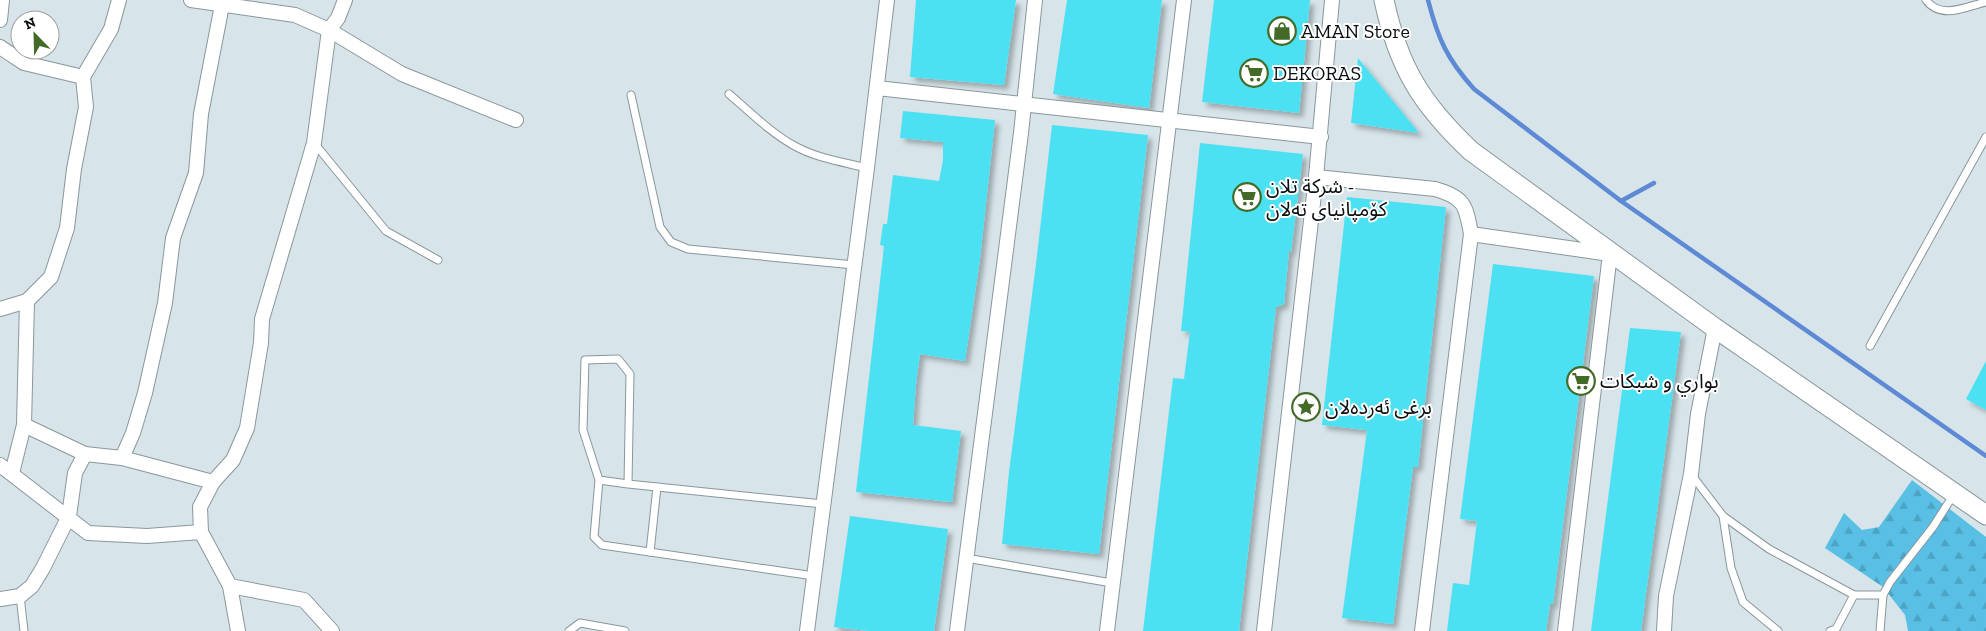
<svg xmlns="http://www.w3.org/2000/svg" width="1986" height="631" font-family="'Zilla Slab','Noto Sans Arabic',serif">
	<defs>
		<pattern id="forest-firs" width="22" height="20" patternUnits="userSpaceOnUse" patternTransform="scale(1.25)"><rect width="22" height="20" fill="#59bfe4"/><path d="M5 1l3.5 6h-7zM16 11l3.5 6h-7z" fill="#4ca3c3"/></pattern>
		<filter id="shadow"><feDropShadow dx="4.5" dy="4.5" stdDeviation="2.5" flood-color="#0004"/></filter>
	</defs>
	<rect width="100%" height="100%" fill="#d7e5ea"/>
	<!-- forest -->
	<polygon fill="url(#forest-firs)" points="1912,480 1986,537 1986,631 1908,631 1905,615 1883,587 1825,548 1844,513 1862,530 1879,527"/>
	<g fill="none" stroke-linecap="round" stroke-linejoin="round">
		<!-- stream -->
		<g stroke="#5d89d5" stroke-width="4.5">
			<path d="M1428,0C1438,39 1447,59 1474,89L1621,201L1986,456"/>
			<polyline points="1621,201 1654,183"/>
		</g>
	</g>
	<!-- building -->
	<g fill="#4ce1f3" filter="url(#shadow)">
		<polygon points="916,0 1016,0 1004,85 910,77"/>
		<polygon points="1067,0 1162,0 1149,108 1053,94"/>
		<polygon points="1214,0 1310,0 1299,113 1202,102"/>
		<polygon points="1358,58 1419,133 1351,123"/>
		<polygon points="903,111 995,120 980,259 965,361 920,354 916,384 913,425 961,431 952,502 856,492 884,246 880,245 883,224 887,224 893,175 939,181 943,160 943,142 900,138"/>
		<polygon points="1052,125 1148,135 1099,554 1002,544 1009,472 1036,264"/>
		<polygon points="1200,143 1303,154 1291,252 1289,250 1284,304 1276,307 1239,631 1143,631 1173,378 1184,379 1190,332 1181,331"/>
		<polygon points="1347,197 1446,207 1418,467 1413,467 1393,624 1342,618 1367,430 1322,425"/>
		<polygon points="1493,264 1594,276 1553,604 1550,604 1546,631 1447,631 1453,583 1469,585 1477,521 1460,519"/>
		<polygon points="1630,328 1681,332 1641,631 1591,631"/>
		<polygon points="1986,361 1986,410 1966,399"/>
		<polygon points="850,516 948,529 934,631 869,631 834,627"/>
	</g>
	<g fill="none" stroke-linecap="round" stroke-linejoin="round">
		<defs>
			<g id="lane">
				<path d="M1926,0C1941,20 1965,7 1986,2"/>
				<path d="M729,94C750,112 770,132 793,145C815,158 843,162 867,168"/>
				<polyline points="631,95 660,227 671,242 688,249 854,265"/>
				<polyline points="315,144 386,231 438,260"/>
				<polyline points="1870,346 1986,137"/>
				<polyline points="1691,474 1723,516 1769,549 1854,595 1883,595 1890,582 1933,527 1954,494"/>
				<polyline points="599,480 594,537 602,545 814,576"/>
				<polyline points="628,484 630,374 618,359 585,360 583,430 599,480 628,484 823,504"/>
				<polyline points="1723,516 1731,568 1743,602 1778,631"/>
				<polyline points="650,552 657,487"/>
				<polyline points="966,558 1112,583"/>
				<polyline points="20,596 24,631"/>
				<polyline points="569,631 580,623 625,631"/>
				<polyline points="1830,631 1836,629 1854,595"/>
				<polyline points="1880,631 1883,595"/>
			</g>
			<g id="street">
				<polyline points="191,0 295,15 329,30 402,74 516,120"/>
				<polyline points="0,20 2,0"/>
				<polyline points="0,47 24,63 83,77"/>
				<polyline points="877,88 1321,137"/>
				<path d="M1316,177L1435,189C1464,197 1466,205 1471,234"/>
				<polyline points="0,309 27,301 51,277 67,228 74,169 86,107 83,77 111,29 119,0"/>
				<polyline points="24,425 85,454 122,458 213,482"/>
				<polyline points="122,458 133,433 145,393 165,303 173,238 196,173 201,114 222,5"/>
				<polyline points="0,465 88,533 147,536 201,532 230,586 238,631"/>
				<polyline points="12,473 24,425 27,301"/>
				<polyline points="201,532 200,507 213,482 233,460 247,428 261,343 262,319 314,143 329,30 338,18 345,0"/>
				<polyline points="230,586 304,600 332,631"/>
				<polyline points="0,599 20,596 32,586 43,568 69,516 75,473 85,454"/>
				<polyline points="807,631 867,168 887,0"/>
				<polyline points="957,631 1021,133 1035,0"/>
				<polyline points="1107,631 1184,0"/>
				<polyline points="1264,631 1316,177 1332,0"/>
				<polyline points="1422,631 1471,234 1610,254 1565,631"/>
				<polyline points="1664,631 1666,596 1691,474 1698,414 1715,328"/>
			</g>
			<path id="secondary" d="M1384,0C1398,66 1421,104 1471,151L1715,328L1986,515"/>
		</defs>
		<!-- lane casing -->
		<use href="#lane" stroke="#8a969b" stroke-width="9"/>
		<!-- street casing -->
		<use href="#street" stroke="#8a969b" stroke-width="16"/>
		<!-- secondary casing -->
		<use href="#secondary" stroke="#8a969b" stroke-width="21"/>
		<!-- lane -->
		<use href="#lane" stroke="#fff" stroke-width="7"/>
		<!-- street -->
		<use href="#street" stroke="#fff" stroke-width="14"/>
		<!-- secondary -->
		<use href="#secondary" stroke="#fff" stroke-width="19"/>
	</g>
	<!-- icons -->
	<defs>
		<symbol id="shop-ring" viewBox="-11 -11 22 22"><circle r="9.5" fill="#fff" stroke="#436b27" stroke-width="1.5"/><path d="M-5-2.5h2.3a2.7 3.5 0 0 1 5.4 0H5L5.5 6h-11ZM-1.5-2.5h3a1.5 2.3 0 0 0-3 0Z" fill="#436b27"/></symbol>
		<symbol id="supermarket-ring" viewBox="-11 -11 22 22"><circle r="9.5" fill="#fff" stroke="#436b27" stroke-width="1.5"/><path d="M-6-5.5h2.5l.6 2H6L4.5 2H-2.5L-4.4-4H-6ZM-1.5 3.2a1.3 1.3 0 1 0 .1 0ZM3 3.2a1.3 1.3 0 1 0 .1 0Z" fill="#436b27"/></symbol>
		<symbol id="sight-ring" viewBox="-11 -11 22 22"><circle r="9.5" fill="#fff" stroke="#436b27" stroke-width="1.5"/><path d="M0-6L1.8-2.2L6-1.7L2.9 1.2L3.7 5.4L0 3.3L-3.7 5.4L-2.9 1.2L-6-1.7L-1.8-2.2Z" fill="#436b27"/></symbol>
	</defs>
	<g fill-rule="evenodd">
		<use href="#shop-ring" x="1266" y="15" width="32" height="32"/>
		<use href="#supermarket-ring" x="1238" y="57" width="32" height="32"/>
		<use href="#supermarket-ring" x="1231" y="181" width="32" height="32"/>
		<use href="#supermarket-ring" x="1565" y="365" width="32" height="32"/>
		<use href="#sight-ring" x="1290" y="391" width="32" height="32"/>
	</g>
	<g text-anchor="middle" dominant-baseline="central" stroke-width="4" stroke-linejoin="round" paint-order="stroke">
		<!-- poi labels -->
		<g font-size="20" fill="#0b0f11" stroke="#fff" text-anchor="start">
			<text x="1301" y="31">AMAN Store</text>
			<text x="1273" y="73">DEKORAS</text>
			<text x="1266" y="186">شركة تلان -<tspan x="1266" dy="23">کۆمپانیای تەلان</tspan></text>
			<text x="1600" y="381">بواري و شبكات</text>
			<text x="1325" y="407">برغی ئەردەلان</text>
		</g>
	</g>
	<!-- north arrow -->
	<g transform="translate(35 35) rotate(337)"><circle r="24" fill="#ffffff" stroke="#9d9fa0"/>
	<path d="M0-4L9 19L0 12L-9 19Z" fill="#436b27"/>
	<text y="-8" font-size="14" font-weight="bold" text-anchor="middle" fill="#0b0f11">N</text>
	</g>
</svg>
